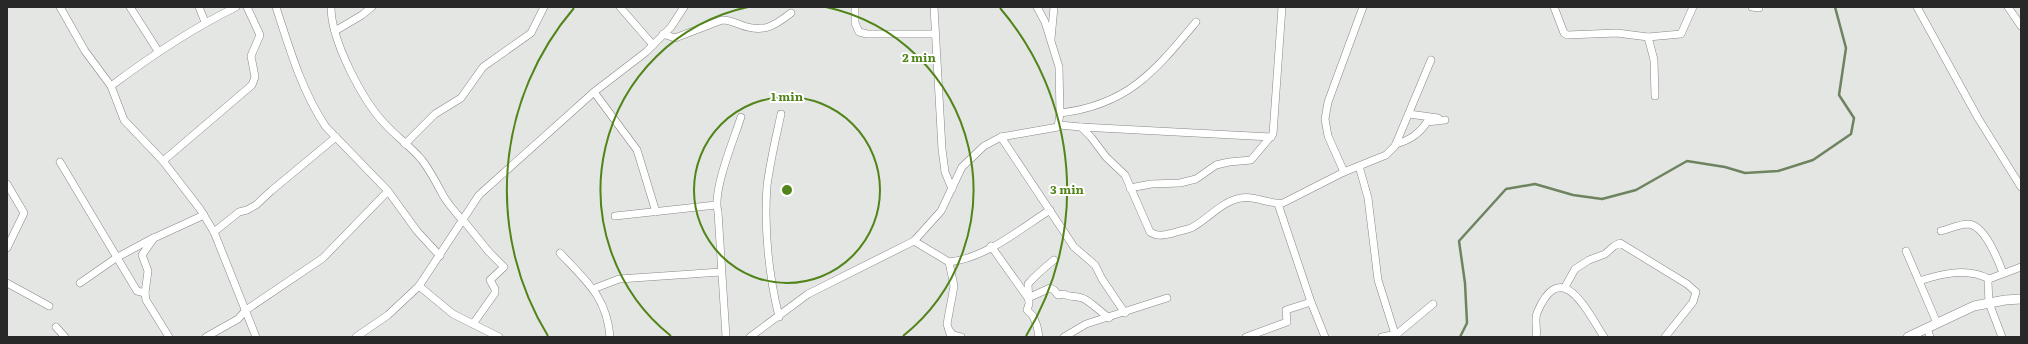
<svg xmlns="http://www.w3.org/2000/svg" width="2028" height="344" font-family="Literata,serif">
	<rect width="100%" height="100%" fill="#e4e6e3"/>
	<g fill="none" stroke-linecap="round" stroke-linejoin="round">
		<!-- stream -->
		<polyline stroke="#6e835f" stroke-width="2.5" points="1460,337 1467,323 1465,283 1459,241 1506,189 1535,184 1573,195 1602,199 1636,190 1687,161 1725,167 1745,173 1778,171 1813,160 1851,134 1854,118 1839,95 1846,48 1835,7"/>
		<defs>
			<g id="minor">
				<polyline points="60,7 85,51 111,86 124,120 163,161 200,209 214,232 256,337"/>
				<polyline points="130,7 158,51"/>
				<polyline points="199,7 205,22"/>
				<path d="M276,7C289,47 302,92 326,127L388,191L417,231L440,256"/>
				<path d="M331,7C331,40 362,100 385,124C397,137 411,147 422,160C431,172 437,184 444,197C449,205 456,213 463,221"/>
				<polyline points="620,7 653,45"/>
				<polyline points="855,7 855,23 859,32 867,34 935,34"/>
				<polyline points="934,7 942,149 945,172 952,189"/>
				<polyline points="1554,7 1564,33 1567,35 1617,33 1648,37 1681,34 1693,7"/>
				<polyline points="1752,7 1759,8"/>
				<polyline points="1917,7 1978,118 2021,187"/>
				<polyline points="2008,7 2021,26"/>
				<polyline points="335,31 362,15 372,7"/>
				<path d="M663,34L675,38L722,20C729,20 734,22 741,25C763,33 773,27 791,13"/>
				<polyline points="1648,37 1654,60 1655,96"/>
				<polyline points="1051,39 1054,7"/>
				<path d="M111,86C151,56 191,29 236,7"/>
				<polyline points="594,92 637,150 656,212"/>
				<path d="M1060,113C1128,105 1155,71 1196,22"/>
				<polyline points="1409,114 1438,118"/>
				<path d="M1059,125L1081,127L1091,137L1106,157L1125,175L1150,232C1158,237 1164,235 1173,233C1179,231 1185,230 1191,228C1207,220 1222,201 1241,198C1255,195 1269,205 1283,203L1344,172L1386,155L1395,146L1431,60"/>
				<polyline points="1081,127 1271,137"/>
				<polyline points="1001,137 1074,247 1095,265 1102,279 1125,313"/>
				<polyline points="405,144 435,114 461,98 483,67 531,33 544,7"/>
				<path d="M1396,144C1410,140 1419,134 1427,122L1445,120"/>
				<polyline points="163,161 252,85 255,77 251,56 260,35 247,7"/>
				<polyline points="60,162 137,291 145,293 146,300 169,337"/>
				<polyline points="1359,166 1368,198 1378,280 1395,334"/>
				<polyline points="1344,172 1328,136 1325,119 1328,102 1363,7"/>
				<polyline points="7,184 24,213 7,248"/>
				<polyline points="1130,188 1151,184 1180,183 1196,179 1216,165 1229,162 1251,160 1273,134 1282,7"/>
				<polyline points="1278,204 1311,302 1325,337"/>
				<polyline points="615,216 716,205"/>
				<polyline points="463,220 489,252 504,267 490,280 495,289 495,293 473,324"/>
				<path d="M1941,231C1949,229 1960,224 1968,224C1985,225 1998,260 2003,273"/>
				<polyline points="214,232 239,212 247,210 256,205 271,191 336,137"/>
				<polyline points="914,241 949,262 954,286 947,324 951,337"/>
				<polyline points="991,246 1028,298"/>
				<polyline points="1906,251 1937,323"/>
				<path d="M560,253C586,281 607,297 610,337"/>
				<path d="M949,262C986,258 1020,229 1050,210"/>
				<path d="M1919,281C1941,274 1967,267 1989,279"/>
				<polyline points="7,283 49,306"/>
				<polyline points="80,283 116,258 153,238"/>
				<polyline points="419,286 453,314 499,337"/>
				<polyline points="1565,287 1575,269 1589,260 1605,254 1614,246 1620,243 1687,284 1696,292 1693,302 1665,337"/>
				<polyline points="593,289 619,279 721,272"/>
				<polyline points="145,293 148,271 142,255 154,238 204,215"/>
				<path d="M1028,298L1050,288L1054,290L1058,295L1064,294C1070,298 1079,295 1086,300C1094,305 1101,312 1109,318"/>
				<path d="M779,317C769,276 764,228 767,186C770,162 776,137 781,114"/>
				<polyline points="56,327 65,337"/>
				<polyline points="1927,328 1930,337"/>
				<polyline points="949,330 953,335 961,337"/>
				<polyline points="206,337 238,319 246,310 323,258 388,191"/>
				<polyline points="356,337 388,315 419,286 479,195 594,92 646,52 671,27 684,7"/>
				<path d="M726,337L718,212C712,191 734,139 741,117"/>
				<polyline points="750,337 808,294 914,241 941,211 962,167 984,146 1001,137 1058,127 1060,113 1059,67 1045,22 1037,7"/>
				<path d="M1039,337L1037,326L1033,316L1027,310L1029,304L1028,284C1036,275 1044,268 1054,260"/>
				<polyline points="1064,337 1086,324 1167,298"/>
				<polyline points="1246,337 1287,322 1286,310 1311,302"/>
				<polyline points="1382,337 1397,334 1433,304"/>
				<path d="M1536,337C1538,329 1534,321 1537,313C1561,255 1587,311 1604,337"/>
				<polyline points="2002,337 1989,303 1988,282 1989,279 2021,267"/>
			</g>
			<polyline id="tertiary" points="1908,337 1974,306 2005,300 2021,299"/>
		</defs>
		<!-- minor casing -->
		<use href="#minor" stroke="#868885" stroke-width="8"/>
		<!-- tertiary casing -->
		<use href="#tertiary" stroke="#868885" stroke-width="10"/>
		<!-- minor -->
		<use href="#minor" stroke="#fff" stroke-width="7"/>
		<!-- tertiary -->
		<use href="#tertiary" stroke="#fff" stroke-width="9"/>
	</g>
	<!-- distance rings -->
	<g fill="none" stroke="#518419" stroke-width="2">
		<circle cx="787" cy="190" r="93"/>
		<path d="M671 336A187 187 0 0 1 748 7M826 7A187 187 0 0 1 903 336"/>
		<path d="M548 336A280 280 0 0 1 574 8M1000 8A280 280 0 0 1 1026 336"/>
	</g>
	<circle cx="787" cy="190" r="6" fill="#518419" stroke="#fff" stroke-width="2"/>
	<g font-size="12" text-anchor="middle" font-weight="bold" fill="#518419" stroke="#fff" stroke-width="4" stroke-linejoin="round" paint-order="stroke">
		<text x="919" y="62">2 min</text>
		<text x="787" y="101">1 min</text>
		<text x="1067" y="194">3 min</text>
	</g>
	<!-- border -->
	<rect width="2028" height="344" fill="none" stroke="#272827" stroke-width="16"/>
</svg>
